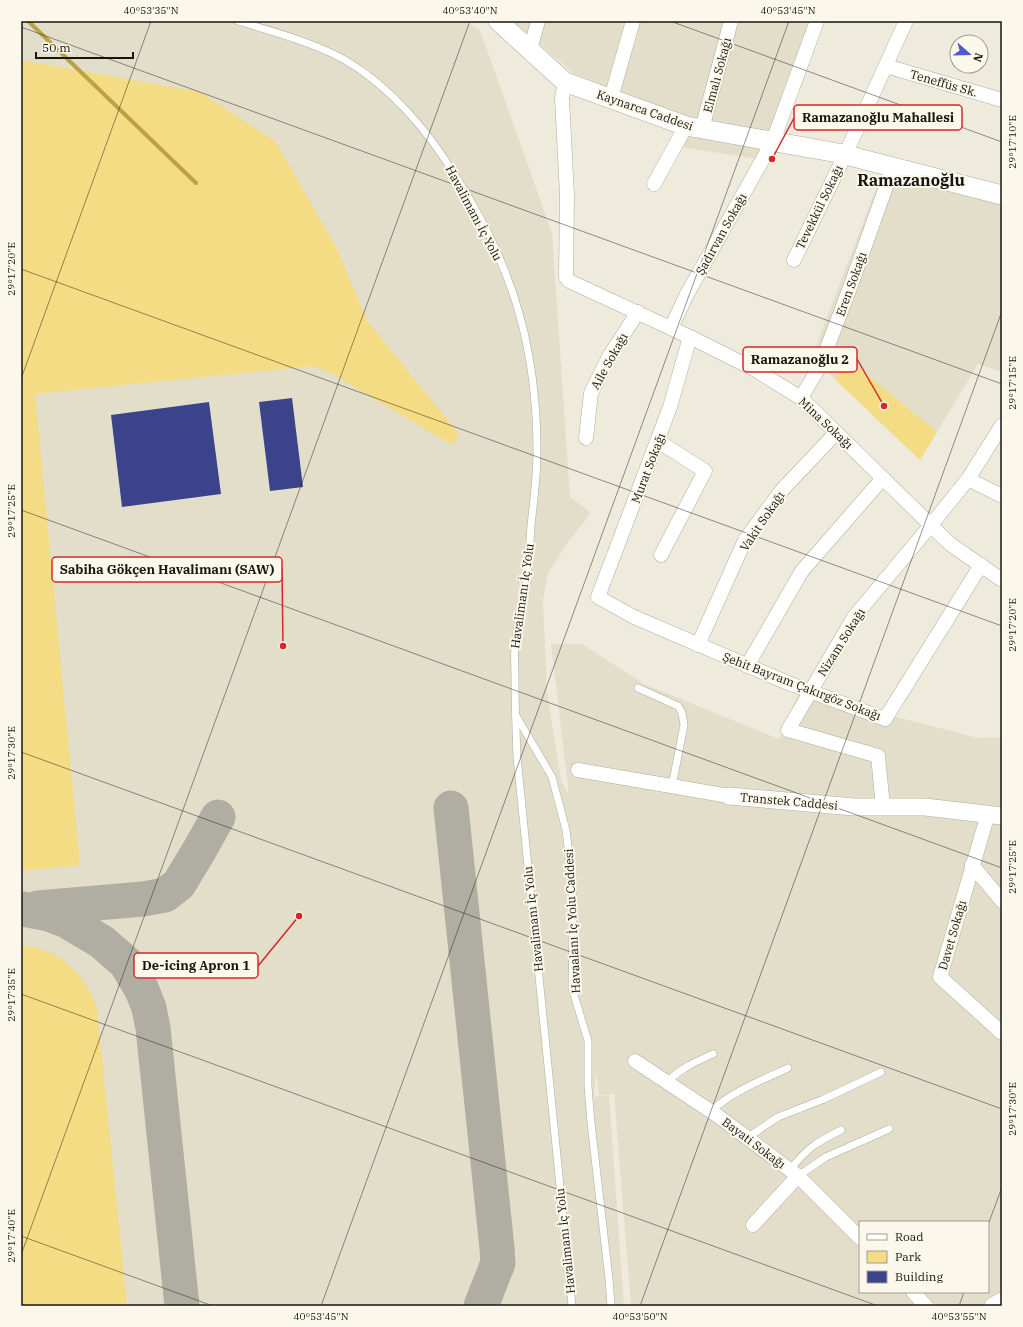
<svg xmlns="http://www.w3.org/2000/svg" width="1023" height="1327" font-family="'IBM Plex Serif',serif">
	<rect width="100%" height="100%" fill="#eeebdd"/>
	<!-- built -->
	<g fill="#e3deca" fill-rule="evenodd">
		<path d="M21,21H463L480,30L552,233L570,497L591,513L568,542L548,573L543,600L547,691L561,780L569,795L551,644H582L644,684L779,739L799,692L978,738L1002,737V1306H631L614,1094L599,1095L596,1071L594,1097L609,1095L624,1306H21ZM860,1222H988V1292H860Z"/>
		<polygon points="513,21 821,21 770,161 681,147 690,121 573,73"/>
		<polygon points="888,157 1002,186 1002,372 978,364 920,460 812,357"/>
	</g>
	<!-- green -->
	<g fill="#f3dc83">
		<polygon points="21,60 200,92 276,142 337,249 368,322 459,434 452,445 333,374 313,366 35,394 80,865 21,871"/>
		<polygon points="850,361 937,432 920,460 835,379"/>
		<path d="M21,946C58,946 87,976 97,1009L127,1306H21Z"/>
	</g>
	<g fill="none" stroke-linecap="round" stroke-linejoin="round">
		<!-- stream -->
		<polyline stroke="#bba344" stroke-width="4" points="28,21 196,183"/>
		<!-- taxiway -->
		<g stroke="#b0aea2" stroke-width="35">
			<polyline points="451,808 497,1248 498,1263 481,1306"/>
			<polyline points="38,908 143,899 165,895 179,884 200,849 218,817"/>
			<polyline points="23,909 49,914 65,920 102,942 126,963 142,990 149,1008 153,1028 182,1306"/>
		</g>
	</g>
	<!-- building -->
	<g fill="#3b448b">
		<polygon points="292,398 303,487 270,491 259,402"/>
		<polygon points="209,402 221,494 122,507 111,415"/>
	</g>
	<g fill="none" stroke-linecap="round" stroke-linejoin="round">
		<defs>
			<g id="service">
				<path d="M238,21C271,31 315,43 345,60C391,87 429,132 456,177C473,204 489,232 501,262C526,320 537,387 537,451C537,476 534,500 531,525C530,543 529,560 527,578C524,601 517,624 515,647C514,657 515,667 515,678C515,704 516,730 517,757L572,1306"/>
				<polyline points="638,688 678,706 682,713 684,725 672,786"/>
				<polyline points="515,714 552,777 566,830 572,880 573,926 572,988 588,1041 588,1086 591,1123 609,1279 611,1306"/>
				<path d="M667,1082C681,1068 695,1062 713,1054"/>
				<path d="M711,1111C733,1091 762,1080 788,1068"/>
				<polyline points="747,1138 778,1117 824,1099 881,1072"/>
				<path d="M790,1170C807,1148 817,1142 841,1130"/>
				<polyline points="798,1176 826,1157 889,1129"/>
			</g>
			<g id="minor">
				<polyline points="530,50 538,21"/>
				<polyline points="886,66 1002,100"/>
				<polyline points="565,82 562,98 567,196 566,277 569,281 690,337 754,369 801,398 950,544 1002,580"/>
				<polyline points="611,98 633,21"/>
				<polyline points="702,129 731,21"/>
				<polyline points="654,184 686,126"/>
				<polyline points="794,260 845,155 906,21"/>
				<polyline points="671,328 686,296 773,141 817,21"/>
				<polyline points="690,337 670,407 598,597 634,617 788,683 885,719 981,565"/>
				<polyline points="801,398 821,364 851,285 893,167"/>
				<polyline points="586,438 591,393 610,355 638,312"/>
				<polyline points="658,441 705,471 661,555"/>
				<polyline points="968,479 1002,496"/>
				<polyline points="698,645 745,540 782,490 836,433"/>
				<polyline points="747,666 802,571 883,478"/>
				<polyline points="578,770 729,796"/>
				<polyline points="883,807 878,756 788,730 854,617 931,525 968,479 1002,425"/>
				<polyline points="988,814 940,977 1002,1033"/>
				<polyline points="972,865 1002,901"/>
				<polyline points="635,1061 718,1116 798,1176 860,1238"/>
				<polyline points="753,1225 798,1176"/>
				<polyline points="913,1292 926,1306"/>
			</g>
			<g id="tertiary">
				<polyline points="729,796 854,807 925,807 1002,816"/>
				<polyline points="993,1306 1002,1301"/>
			</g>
			<polyline id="secondary" points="498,21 565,82 686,126 838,153 1002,195"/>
		</defs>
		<!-- service casing -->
		<use href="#service" stroke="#afac9f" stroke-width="8"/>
		<!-- minor casing -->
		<use href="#minor" stroke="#afac9f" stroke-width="15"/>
		<!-- tertiary casing -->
		<use href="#tertiary" stroke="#afac9f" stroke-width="18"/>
		<!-- secondary casing -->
		<use href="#secondary" stroke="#afac9f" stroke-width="20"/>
		<!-- service -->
		<use href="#service" stroke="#fff" stroke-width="7"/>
		<!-- minor -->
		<use href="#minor" stroke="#fff" stroke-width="14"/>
		<!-- tertiary -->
		<use href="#tertiary" stroke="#fff" stroke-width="17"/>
		<!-- secondary -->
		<use href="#secondary" stroke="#fff" stroke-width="19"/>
	</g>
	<!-- ticks -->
	<path fill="none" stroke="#161510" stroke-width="1" stroke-opacity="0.45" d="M670,21L1002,142M21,27L1002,384M21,269L1002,626M21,379L151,21M21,510L1002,868M21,752L1002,1109M21,994L878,1306M988,1225L1002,1187M21,1236L213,1306M21,1255L470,21M321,1306L789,21M640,1306L1002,311M959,1306L964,1292"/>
	<g text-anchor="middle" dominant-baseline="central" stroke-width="4" stroke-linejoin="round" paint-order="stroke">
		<!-- street labels -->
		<g font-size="12" fill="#161510" stroke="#fbf8eb">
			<text transform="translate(717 75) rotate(-75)">Elmalı Sokağı</text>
			<text transform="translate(944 83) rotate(16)">Teneffüs Sk.</text>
			<text transform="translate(645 110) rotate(19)">Kaynarca Caddesi</text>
			<text transform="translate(819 207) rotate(-64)">Tevekkül Sokağı</text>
			<text transform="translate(474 213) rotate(62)">Havalimanı İç Yolu</text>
			<text transform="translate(721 234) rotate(-61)">Şadırvan Sokağı</text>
			<text transform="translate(851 284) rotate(-70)">Eren Sokağı</text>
			<text transform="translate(609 361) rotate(-61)">Aile Sokağı</text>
			<text transform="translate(826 423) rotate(43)">Mina Sokağı</text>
			<text transform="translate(648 468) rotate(-69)">Murat Sokağı</text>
			<text transform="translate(762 521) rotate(-56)">Vakit Sokağı</text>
			<text transform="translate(522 596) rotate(-82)">Havalimanı İç Yolu</text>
			<text transform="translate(841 642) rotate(-58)">Nizam Sokağı</text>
			<text transform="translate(802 686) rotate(21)">Şehit Bayram Çakırgöz Sokağı</text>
			<text transform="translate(789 801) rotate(5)">Transtek Caddesi</text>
			<text transform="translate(533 919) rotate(-96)">Havalimanı İç Yolu</text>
			<text transform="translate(572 921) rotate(-93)">Havaalanı İç Yolu Caddesi</text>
			<text transform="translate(952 935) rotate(-74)">Davet Sokağı</text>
			<text transform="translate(754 1143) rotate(37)">Bayati Sokağı</text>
			<text transform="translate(565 1241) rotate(-96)">Havalimanı İç Yolu</text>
		</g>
		<!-- district labels -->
		<g font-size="16" font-weight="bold" fill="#161510" stroke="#fbf8eb">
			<text x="911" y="180">Ramazanoğlu</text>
		</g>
	</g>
	<!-- callouts -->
	<path fill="none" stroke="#d62828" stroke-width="1.5" d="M772 159L794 118M884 406L857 359M283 646L282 569M299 916L258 966"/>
	<g fill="#d62828" stroke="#fbf8eb" stroke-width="1.5">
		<circle cx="772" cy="159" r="4"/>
		<circle cx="884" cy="406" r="4"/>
		<circle cx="283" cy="646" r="4"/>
		<circle cx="299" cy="916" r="4"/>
	</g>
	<g fill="#fbf8eb" stroke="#d62828" stroke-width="1.5">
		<rect x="794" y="105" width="168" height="25" rx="4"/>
		<rect x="743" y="347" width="114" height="25" rx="4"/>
		<rect x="52" y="557" width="230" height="25" rx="4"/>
		<rect x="134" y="953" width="124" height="25" rx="4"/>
	</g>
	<g font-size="13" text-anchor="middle" font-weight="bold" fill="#161510">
		<text x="878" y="122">Ramazanoğlu Mahallesi</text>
		<text x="800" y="364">Ramazanoğlu 2</text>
		<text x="167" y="574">Sabiha Gökçen Havalimanı (SAW)</text>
		<text x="196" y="970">De-icing Apron 1</text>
	</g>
	<!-- border -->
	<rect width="1023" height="1327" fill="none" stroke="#fbf8eb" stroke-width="44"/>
	<!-- legend -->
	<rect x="859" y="1221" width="130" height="72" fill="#fbf8eb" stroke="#9f9d93"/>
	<rect x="867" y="1234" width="20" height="6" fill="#ffffff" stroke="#9f9d93"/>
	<text x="895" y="1241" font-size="12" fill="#161510">Road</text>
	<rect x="867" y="1251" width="20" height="12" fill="#f3dc83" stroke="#9f9d93"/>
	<text x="895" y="1261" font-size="12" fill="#161510">Park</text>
	<rect x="867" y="1271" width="20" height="12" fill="#3b448b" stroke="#9f9d93"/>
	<text x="895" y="1281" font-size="12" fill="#161510">Building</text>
	<!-- north arrow -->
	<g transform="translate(969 54) rotate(110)"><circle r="19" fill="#fbf8eb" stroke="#9f9d93"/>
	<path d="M0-3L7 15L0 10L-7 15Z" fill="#4f59cf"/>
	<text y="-6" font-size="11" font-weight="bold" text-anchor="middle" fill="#161510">N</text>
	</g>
	<!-- scale -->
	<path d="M36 52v6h97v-6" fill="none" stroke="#161510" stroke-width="2"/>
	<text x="42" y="52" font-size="12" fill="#161510" stroke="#fbf8eb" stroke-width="3" paint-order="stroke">50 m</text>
	<rect x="22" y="22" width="979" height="1283" fill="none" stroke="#161510" stroke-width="1.5"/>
	<g font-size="10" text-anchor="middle" fill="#161510">
		<text x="151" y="14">40°53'35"N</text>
		<text x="470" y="14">40°53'40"N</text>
		<text x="788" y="14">40°53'45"N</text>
		<text transform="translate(1012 142) rotate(-90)" y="4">29°17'10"E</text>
		<text transform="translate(11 269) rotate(-90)" y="4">29°17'20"E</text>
		<text transform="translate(1012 383) rotate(-90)" y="4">29°17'15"E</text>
		<text transform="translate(11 511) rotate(-90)" y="4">29°17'25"E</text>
		<text transform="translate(1012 625) rotate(-90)" y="4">29°17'20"E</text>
		<text transform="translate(11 753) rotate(-90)" y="4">29°17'30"E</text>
		<text transform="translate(1012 867) rotate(-90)" y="4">29°17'25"E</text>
		<text transform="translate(11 995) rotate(-90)" y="4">29°17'35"E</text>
		<text transform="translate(1012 1109) rotate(-90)" y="4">29°17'30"E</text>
		<text transform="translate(11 1236) rotate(-90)" y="4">29°17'40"E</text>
		<text x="321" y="1320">40°53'45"N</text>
		<text x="640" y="1320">40°53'50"N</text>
		<text x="959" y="1320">40°53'55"N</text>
	</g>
</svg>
